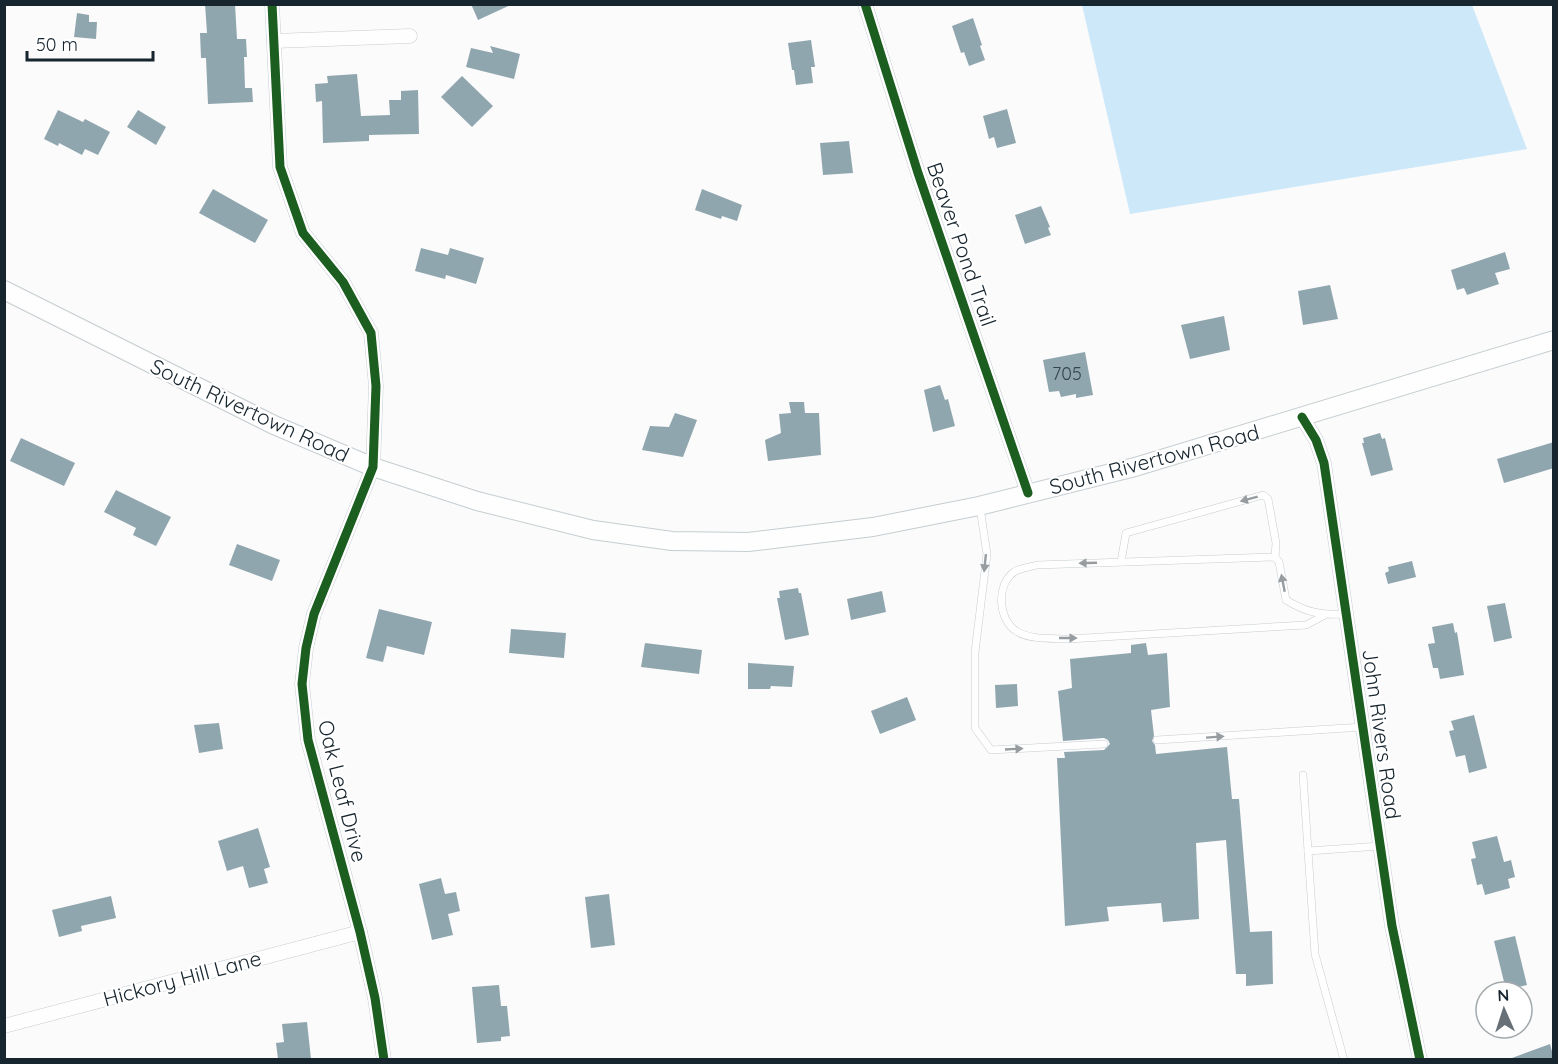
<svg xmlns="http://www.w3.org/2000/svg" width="1558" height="1064" font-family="Quicksand,sans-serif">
	<rect width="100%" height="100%" fill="#fbfbfb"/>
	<!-- green -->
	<polygon fill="#cde8f9" points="1082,5 1472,5 1527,149 1130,214"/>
	<!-- building -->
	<g fill="#90a6af">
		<polygon points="205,4 235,4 237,39 246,39 247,57 244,57 245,88 252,88 253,102 208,104 206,58 201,58 200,33 207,33"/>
		<polygon points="471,4 513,4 478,20"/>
		<polygon points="77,13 89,15 89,22 97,22 96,39 74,37"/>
		<polygon points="973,18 982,45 980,46 985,60 969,66 964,52 961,53 952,26"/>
		<polygon points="811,40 815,67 811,67 813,83 796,85 794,70 792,70 788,43"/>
		<polygon points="490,46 520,54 514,79 466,67 471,48 493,53"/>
		<polygon points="357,74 361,116 390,115 389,100 401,100 401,91 418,90 419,134 369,135 369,141 323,143 322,101 316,102 315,84 328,83 327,76"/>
		<polygon points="462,76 493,106 472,127 441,97"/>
		<polygon points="1007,109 1016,143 997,148 994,137 989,139 983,116"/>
		<polygon points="58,110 83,122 85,119 110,132 98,155 85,149 82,155 59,143 58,146 44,139"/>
		<polygon points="138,110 166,127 156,145 127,127"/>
		<polygon points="849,141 853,173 823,175 820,143"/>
		<polygon points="213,189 268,220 255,243 199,213"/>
		<polygon points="702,189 742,205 737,221 722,216 721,219 695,210"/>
		<polygon points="1041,206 1050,227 1048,228 1051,235 1025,244 1015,215"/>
		<polygon points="421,248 448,255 450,248 484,258 476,284 446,275 445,279 415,271"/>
		<polygon points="1505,252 1510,269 1495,273 1499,284 1467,295 1464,288 1457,290 1451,270"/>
		<polygon points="1330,285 1338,319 1303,325 1298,291"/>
		<polygon points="1224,316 1230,350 1190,359 1181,325"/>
		<polygon points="1085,352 1093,395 1076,398 1076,394 1061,397 1059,391 1049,392 1043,360"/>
		<polygon points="940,385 945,400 948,399 955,426 933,432 924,390"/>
		<polygon points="789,402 804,402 805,413 819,413 821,455 768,461 765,440 781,433 779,414 791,413"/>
		<polygon points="675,413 697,420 683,457 642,450 650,426 669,427"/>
		<polygon points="1380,433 1382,439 1385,438 1393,470 1371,476 1362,443 1364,443 1363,438"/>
		<polygon points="21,438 75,463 64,486 10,461"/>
		<polygon points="1554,442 1554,468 1504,483 1497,459"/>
		<polygon points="116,490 171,517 156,546 133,535 136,528 104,512"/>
		<polygon points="237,544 280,560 272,581 229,565"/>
		<polygon points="1412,561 1416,577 1388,584 1385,573 1389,571 1388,567"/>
		<polygon points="798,588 799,593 801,593 809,635 785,640 777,598 780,598 779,591"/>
		<polygon points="882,591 886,612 851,620 847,599"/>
		<polygon points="1505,603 1512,638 1494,642 1487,606"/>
		<polygon points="379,609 432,622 424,655 387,646 383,662 366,658"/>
		<polygon points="1453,623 1455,633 1457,632 1464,675 1440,679 1438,668 1433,668 1428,644 1435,643 1432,627"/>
		<polygon points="511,629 566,633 564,658 509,653"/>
		<polygon points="645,643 702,650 699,674 641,667"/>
		<polygon points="1146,643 1148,655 1167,653 1170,707 1151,710 1154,736 1152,741 1155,745 1156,754 1227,747 1232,799 1239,799 1250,932 1272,931 1273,984 1246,986 1246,974 1236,974 1226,840 1196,843 1199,919 1163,922 1161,903 1107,907 1109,921 1065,926 1057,758 1065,758 1064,752 1104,750 1110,744 1108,740 1104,738 1063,741 1058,691 1072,688 1070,659 1131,653 1131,645"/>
		<polygon points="748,663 794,666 792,687 771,686 770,689 748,689"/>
		<polygon points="1017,684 1018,706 996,708 995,685"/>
		<polygon points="907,697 916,720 880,734 871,711"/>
		<polygon points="1474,715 1487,768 1469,773 1465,755 1456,757 1449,731 1454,730 1451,721"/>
		<polygon points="219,723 223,749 199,753 194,725"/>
		<polygon points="258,828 270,867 264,869 268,883 249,888 243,866 227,871 218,841"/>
		<polygon points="1497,836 1504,862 1511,860 1515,877 1508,879 1510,888 1485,895 1482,884 1477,885 1471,859 1476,858 1472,842"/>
		<polygon points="441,878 445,894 456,892 460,911 448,914 453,935 432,940 419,884"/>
		<polygon points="609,894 615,945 591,948 585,897"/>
		<polygon points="111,896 116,918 81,926 82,931 59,937 52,910"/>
		<polygon points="1515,936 1527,985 1506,990 1494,941"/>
		<polygon points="499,985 501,1006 507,1006 510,1036 501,1037 501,1041 477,1043 472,987"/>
		<polygon points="307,1022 311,1059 278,1059 276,1043 284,1042 282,1024"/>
		<polygon points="1550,1044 1554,1059 1512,1059 1512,1058"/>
	</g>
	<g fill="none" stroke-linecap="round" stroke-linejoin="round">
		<defs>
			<g id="service">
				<polyline points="980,508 987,554 975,652 975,728 991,750 1104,744"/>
				<polyline points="1121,562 1126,533 1263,495 1268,499 1276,543 1275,557"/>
				<path d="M1325,615L1306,625L1068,639C1052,638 1030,640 1016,631C998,619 996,585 1014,572C1020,568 1030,567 1037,565L1275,557L1279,562L1286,600C1307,613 1321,615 1346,614"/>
				<polyline points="1157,740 1363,727"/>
				<polyline points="1303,775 1308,851 1380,846"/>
				<polyline points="1308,851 1315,954 1344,1060"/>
			</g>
			<g id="minor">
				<polyline points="272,4 280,167 303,233 343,282 371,333 376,386 373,467 314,614 306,648 302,684 308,740 360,932 375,998 384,1060"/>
				<polyline points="865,4 918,173 1028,493"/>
				<polyline points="274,41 410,36"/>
				<polyline points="1302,417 1316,440 1324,463 1392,926 1420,1060"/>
				<polyline points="4,1026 360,932"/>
			</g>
			<polyline id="secondary" points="4,290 274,425 373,467 477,501 593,530 672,541 748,542 873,527 979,506 1135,467 1554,340"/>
		</defs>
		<!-- service casing -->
		<use href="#service" stroke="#c6cdd1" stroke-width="8"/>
		<!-- minor casing -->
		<use href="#minor" stroke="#c6cdd1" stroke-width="15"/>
		<!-- secondary casing -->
		<use href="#secondary" stroke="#c6cdd1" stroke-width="20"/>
		<!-- service -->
		<use href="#service" stroke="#fefefe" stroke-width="7"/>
		<!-- minor -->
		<use href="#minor" stroke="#fefefe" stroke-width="14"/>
		<!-- secondary -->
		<use href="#secondary" stroke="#fefefe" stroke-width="18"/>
		<defs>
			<g id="cycleway">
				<polyline points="272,4 280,167 303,233 343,282 371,333 376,386 373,467 314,614 306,648 302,684 308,740 360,932 375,998 384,1060"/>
				<polyline points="865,4 918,173 1028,493"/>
				<polyline points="1302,417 1316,440 1324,463 1392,926 1420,1060"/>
			</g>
		</defs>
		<!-- cycleway casing -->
		<use href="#cycleway" stroke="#fff" stroke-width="13"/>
		<!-- cycleway -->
		<use href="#cycleway" stroke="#1b5e20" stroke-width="9"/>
	</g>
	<!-- one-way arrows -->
	<defs><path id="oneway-solid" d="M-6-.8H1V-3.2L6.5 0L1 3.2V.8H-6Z" transform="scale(1.5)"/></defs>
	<g fill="#969ca0">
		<use href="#oneway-solid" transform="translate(1249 499) rotate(165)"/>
		<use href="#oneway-solid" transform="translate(985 563) rotate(96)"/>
		<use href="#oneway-solid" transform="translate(1088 563) rotate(178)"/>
		<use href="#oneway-solid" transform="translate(1283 583) rotate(-101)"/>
		<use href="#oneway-solid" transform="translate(1068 638)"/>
		<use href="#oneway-solid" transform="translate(1215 737) rotate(-4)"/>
		<use href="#oneway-solid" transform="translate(1014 749) rotate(-3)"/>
	</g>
	<g text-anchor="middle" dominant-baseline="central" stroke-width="4.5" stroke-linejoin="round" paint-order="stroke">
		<!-- number labels -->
		<g font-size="18" fill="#35454e">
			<text x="1067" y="373">705</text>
		</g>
		<!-- street labels -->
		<g font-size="21" fill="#17252e" stroke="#fff">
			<text transform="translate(962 244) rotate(71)">Beaver Pond Trail</text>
			<text transform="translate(250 410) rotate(25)">South Rivertown Road</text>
			<text transform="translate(1154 459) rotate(-15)">South Rivertown Road</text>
			<text transform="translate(1382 734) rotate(82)">John Rivers Road</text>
			<text transform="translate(343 791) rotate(76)">Oak Leaf Drive</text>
			<text transform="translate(182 978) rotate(-15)">Hickory Hill Lane</text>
		</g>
	</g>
	<!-- border -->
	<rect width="1558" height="1064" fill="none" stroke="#17252e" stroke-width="12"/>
	<!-- north arrow -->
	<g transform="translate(1504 1010) rotate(357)"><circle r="28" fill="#ffffff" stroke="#a2a8ab" stroke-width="1.5"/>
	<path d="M0-4.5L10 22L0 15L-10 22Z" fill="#677076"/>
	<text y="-9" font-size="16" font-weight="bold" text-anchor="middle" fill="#17252e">N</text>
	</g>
	<!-- scale -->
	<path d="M27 51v9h126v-9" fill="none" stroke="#17252e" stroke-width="3"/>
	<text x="36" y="51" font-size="18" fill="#17252e" stroke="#ffffff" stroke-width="4.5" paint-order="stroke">50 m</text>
</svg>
